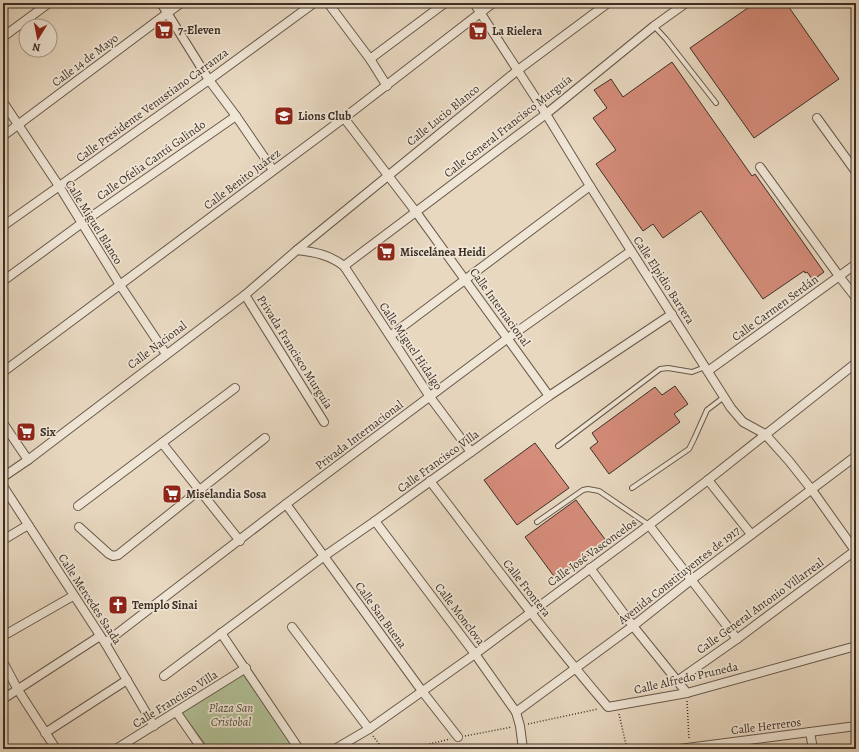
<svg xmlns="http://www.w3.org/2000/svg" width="859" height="752" font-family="Alegreya,serif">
	<rect width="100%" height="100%" fill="#e8d8c0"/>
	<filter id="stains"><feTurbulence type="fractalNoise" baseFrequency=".005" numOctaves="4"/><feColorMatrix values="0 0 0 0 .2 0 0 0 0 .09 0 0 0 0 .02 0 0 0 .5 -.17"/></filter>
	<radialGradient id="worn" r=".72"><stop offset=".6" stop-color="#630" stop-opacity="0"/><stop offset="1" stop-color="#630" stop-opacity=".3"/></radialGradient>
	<!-- green -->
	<polygon fill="#b1c096" stroke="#76785e" points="240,670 295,749 209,749 177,707"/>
	<!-- building -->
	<g fill="#d58c7a" stroke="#3c2f26">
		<polygon points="755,3 786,3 839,79 754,138 690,48"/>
		<polygon points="672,62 752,176 755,174 824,272 813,280 807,272 805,273 804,271 763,299 701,211 663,238 653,224 643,231 596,164 616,150 593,118 607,108 594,90 611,79 623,97"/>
		<polygon points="675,386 688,404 674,414 680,422 609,474 590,448 598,442 592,433 655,387 662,395"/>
		<polygon points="535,443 569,488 517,525 484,480"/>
		<polygon points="576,500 607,542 556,579 525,537"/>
	</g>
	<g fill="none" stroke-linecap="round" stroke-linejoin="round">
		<defs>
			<g id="lane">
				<polyline points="654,26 666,39 716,103"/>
				<polyline points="558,446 660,369 668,368 692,372 705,367"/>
				<polyline points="632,488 689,449 694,439 707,410 724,397"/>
				<polyline points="537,522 583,490 588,489 599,491 649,525"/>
			</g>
			<g id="street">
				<polyline points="161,3 209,80 236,116 273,170"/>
				<polyline points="328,3 370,59 387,86"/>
				<polyline points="474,3 546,114 590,186 731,408 743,422 765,434 789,461 812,490 856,552"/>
				<polyline points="3,37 49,3"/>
				<polyline points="370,59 445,3"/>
				<polyline points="3,102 59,186 120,285 166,354"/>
				<polyline points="344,118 416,212 549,396"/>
				<polyline points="817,118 856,172"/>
				<polyline points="3,136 181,3"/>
				<polyline points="760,167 839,276 856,298"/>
				<polyline points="3,226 209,80 314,3"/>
				<polyline points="297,250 518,70 608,3"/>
				<polyline points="344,266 546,114 654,26 686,3"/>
				<polyline points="3,281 82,223 236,116"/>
				<polyline points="245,295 324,422"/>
				<polyline points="390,336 590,186"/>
				<polyline points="708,371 856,264"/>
				<polyline points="3,372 344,118 493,3"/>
				<polyline points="3,423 28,460"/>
				<polyline points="162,443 240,541"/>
				<path d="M3,477L28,460L245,295L297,250C315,252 330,255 344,266L430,397L471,452"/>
				<polyline points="708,480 751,534"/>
				<path d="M430,481C489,558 546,635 608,707L687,693L856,646"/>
				<polyline points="3,486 105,643 154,726"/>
				<polyline points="286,504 422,691 458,737"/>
				<polyline points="78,506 235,388"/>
				<polyline points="375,521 475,654 516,712 520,726 523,749"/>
				<polyline points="649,525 737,639"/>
				<polyline points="79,527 109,554 113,556 118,555 265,438"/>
				<polyline points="3,540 28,525"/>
				<polyline points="590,568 633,626 687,693"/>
				<polyline points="292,627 369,729"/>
				<polyline points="221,633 299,749"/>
				<polyline points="3,636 73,596"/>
				<polyline points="105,643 286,504 508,338 631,251"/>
				<polyline points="3,662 18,690 56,749"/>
				<polyline points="164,676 323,557 375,521 549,396 672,314"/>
				<polyline points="677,681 737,639 856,550"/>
				<polyline points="3,699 100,636"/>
				<polyline points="516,712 633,626 691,580 856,456"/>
				<polyline points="177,713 202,749"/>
				<polyline points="810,732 813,749"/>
				<polyline points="45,733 127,680"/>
				<polyline points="116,749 246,668"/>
				<polyline points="335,749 369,729 475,654 649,525 708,480 856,363"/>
				<polyline points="679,749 856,726"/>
			</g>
		</defs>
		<!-- lane casing -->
		<use href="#lane" stroke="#67594c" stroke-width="6"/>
		<!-- street casing -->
		<use href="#street" stroke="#67594c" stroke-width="10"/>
		<!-- path -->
		<g stroke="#3c2f26" stroke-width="1.5" stroke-dasharray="1 2" stroke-linecap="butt">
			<polyline points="687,701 689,739"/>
			<polyline points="619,714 627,749"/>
			<polyline points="528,724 598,709"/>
			<polyline points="373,736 383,749"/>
			<polyline points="465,736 512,727"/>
			<polyline points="409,749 450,739"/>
		</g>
		<!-- lane -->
		<use href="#lane" stroke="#f0e6d6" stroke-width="4"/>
		<!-- street -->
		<use href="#street" stroke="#f0e6d6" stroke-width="8"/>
	</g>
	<!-- icons -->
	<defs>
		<symbol id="supermarket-square" viewBox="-11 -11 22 22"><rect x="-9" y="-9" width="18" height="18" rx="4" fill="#8f2418" stroke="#f0e6d6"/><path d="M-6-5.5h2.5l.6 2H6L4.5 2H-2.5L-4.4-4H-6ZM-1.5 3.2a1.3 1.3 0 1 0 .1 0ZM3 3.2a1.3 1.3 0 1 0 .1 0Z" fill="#fff"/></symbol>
		<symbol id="school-square" viewBox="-11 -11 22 22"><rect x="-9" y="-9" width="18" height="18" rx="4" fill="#8f2418" stroke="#f0e6d6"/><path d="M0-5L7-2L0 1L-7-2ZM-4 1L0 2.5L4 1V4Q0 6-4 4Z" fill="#fff"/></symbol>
		<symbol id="church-square" viewBox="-11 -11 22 22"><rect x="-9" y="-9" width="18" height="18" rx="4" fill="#8f2418" stroke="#f0e6d6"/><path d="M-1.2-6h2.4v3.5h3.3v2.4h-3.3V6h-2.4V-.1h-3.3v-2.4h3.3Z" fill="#fff"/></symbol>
	</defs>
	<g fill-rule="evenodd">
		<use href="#supermarket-square" x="153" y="19" width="22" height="22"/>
		<use href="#supermarket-square" x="467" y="20" width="22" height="22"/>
		<use href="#school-square" x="273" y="105" width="22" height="22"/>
		<use href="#supermarket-square" x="375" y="241" width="22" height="22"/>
		<use href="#supermarket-square" x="15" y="421" width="22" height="22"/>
		<use href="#supermarket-square" x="161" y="483" width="22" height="22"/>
		<use href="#church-square" x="107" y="594" width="22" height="22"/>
	</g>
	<g text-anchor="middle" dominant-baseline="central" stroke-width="3.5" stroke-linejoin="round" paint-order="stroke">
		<!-- poi labels -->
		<g font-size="12" font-weight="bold" fill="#3c2f26" stroke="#f0e6d6" text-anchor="start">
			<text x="178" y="30">7-Eleven</text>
			<text x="492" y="31">La Rielera</text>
			<text x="298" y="116">Lions Club</text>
			<text x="400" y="252">Miscelánea Heidi</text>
			<text x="40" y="432">Six</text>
			<text x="186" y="494">Miselandia Sosa</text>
			<text x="132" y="605">Templo Sinai</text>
		</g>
		<!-- street labels -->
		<g font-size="12" fill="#3c2f26" stroke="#f0e6d6">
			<text transform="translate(85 60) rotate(-37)">Calle 14 de Mayo</text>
			<text transform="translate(152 105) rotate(-36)">Calle Presidente Venustiano Carranza</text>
			<text transform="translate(443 115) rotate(-39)">Calle Lucio Blanco</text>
			<text transform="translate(508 126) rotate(-38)">Calle General Francisco Murguía</text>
			<text transform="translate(151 160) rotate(-35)">Calle Ofelia Cantú Galindo</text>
			<text transform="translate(242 179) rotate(-37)">Calle Benito Juárez</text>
			<text transform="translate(94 222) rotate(58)">Calle Miguel Blanco</text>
			<text transform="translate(664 280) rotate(57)">Calle Elpidio Barrera</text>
			<text transform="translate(500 307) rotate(54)">Calle Internacional</text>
			<text transform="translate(775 308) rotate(-36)">Calle Carmen Serdán</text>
			<text transform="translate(157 345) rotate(-37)">Calle Nacional</text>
			<text transform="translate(411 346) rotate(56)">Calle Miguel Hidalgo</text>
			<text transform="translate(295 352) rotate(58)">Privada Francisco Murguía</text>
			<text transform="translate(359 435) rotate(-37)">Privada Internacional</text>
			<text transform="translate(438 461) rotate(-36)">Calle Francisco Villa</text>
			<text transform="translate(592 552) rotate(-36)">Calle José Vasconcelos</text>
			<text transform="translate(679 575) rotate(-38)">Avenida Constituyentes de 1917</text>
			<text transform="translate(527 588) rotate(52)">Calle Frontera</text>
			<text transform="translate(90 599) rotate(57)">Calle Mercedes Saada</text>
			<text transform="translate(760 606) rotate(-36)">Calle General Antonio Villarreal</text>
			<text transform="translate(460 614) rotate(53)">Calle Monclova</text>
			<text transform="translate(381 615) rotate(54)">Calle San Buena</text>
			<text transform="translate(686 678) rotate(-13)">Calle Alfredo Pruneda</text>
			<text transform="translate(175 699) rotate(-32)">Calle Francisco Villa</text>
			<text transform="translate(766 726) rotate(-7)">Calle Herreros</text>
		</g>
		<!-- park labels -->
		<g font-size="12" font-style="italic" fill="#534c3c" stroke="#f0e6d6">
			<text x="231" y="708">Plaza San<tspan x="231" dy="14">Cristobal</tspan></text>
		</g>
	</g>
	<!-- margin -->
	<rect width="859" height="752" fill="none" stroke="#e8d8c0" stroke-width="16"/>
	<rect x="4" y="4" width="851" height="744" fill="none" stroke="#3c2f26" stroke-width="2"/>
	<rect x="8" y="8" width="843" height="736" fill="none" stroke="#3c2f26"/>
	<!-- north arrow -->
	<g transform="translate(38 38) rotate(190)"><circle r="19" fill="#f0e6d6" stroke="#a89d90"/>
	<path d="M0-3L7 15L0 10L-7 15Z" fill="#8f2418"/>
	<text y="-6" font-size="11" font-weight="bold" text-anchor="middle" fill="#3c2f26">N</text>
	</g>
	<rect width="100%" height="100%" filter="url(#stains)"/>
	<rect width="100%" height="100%" fill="url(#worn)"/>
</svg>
